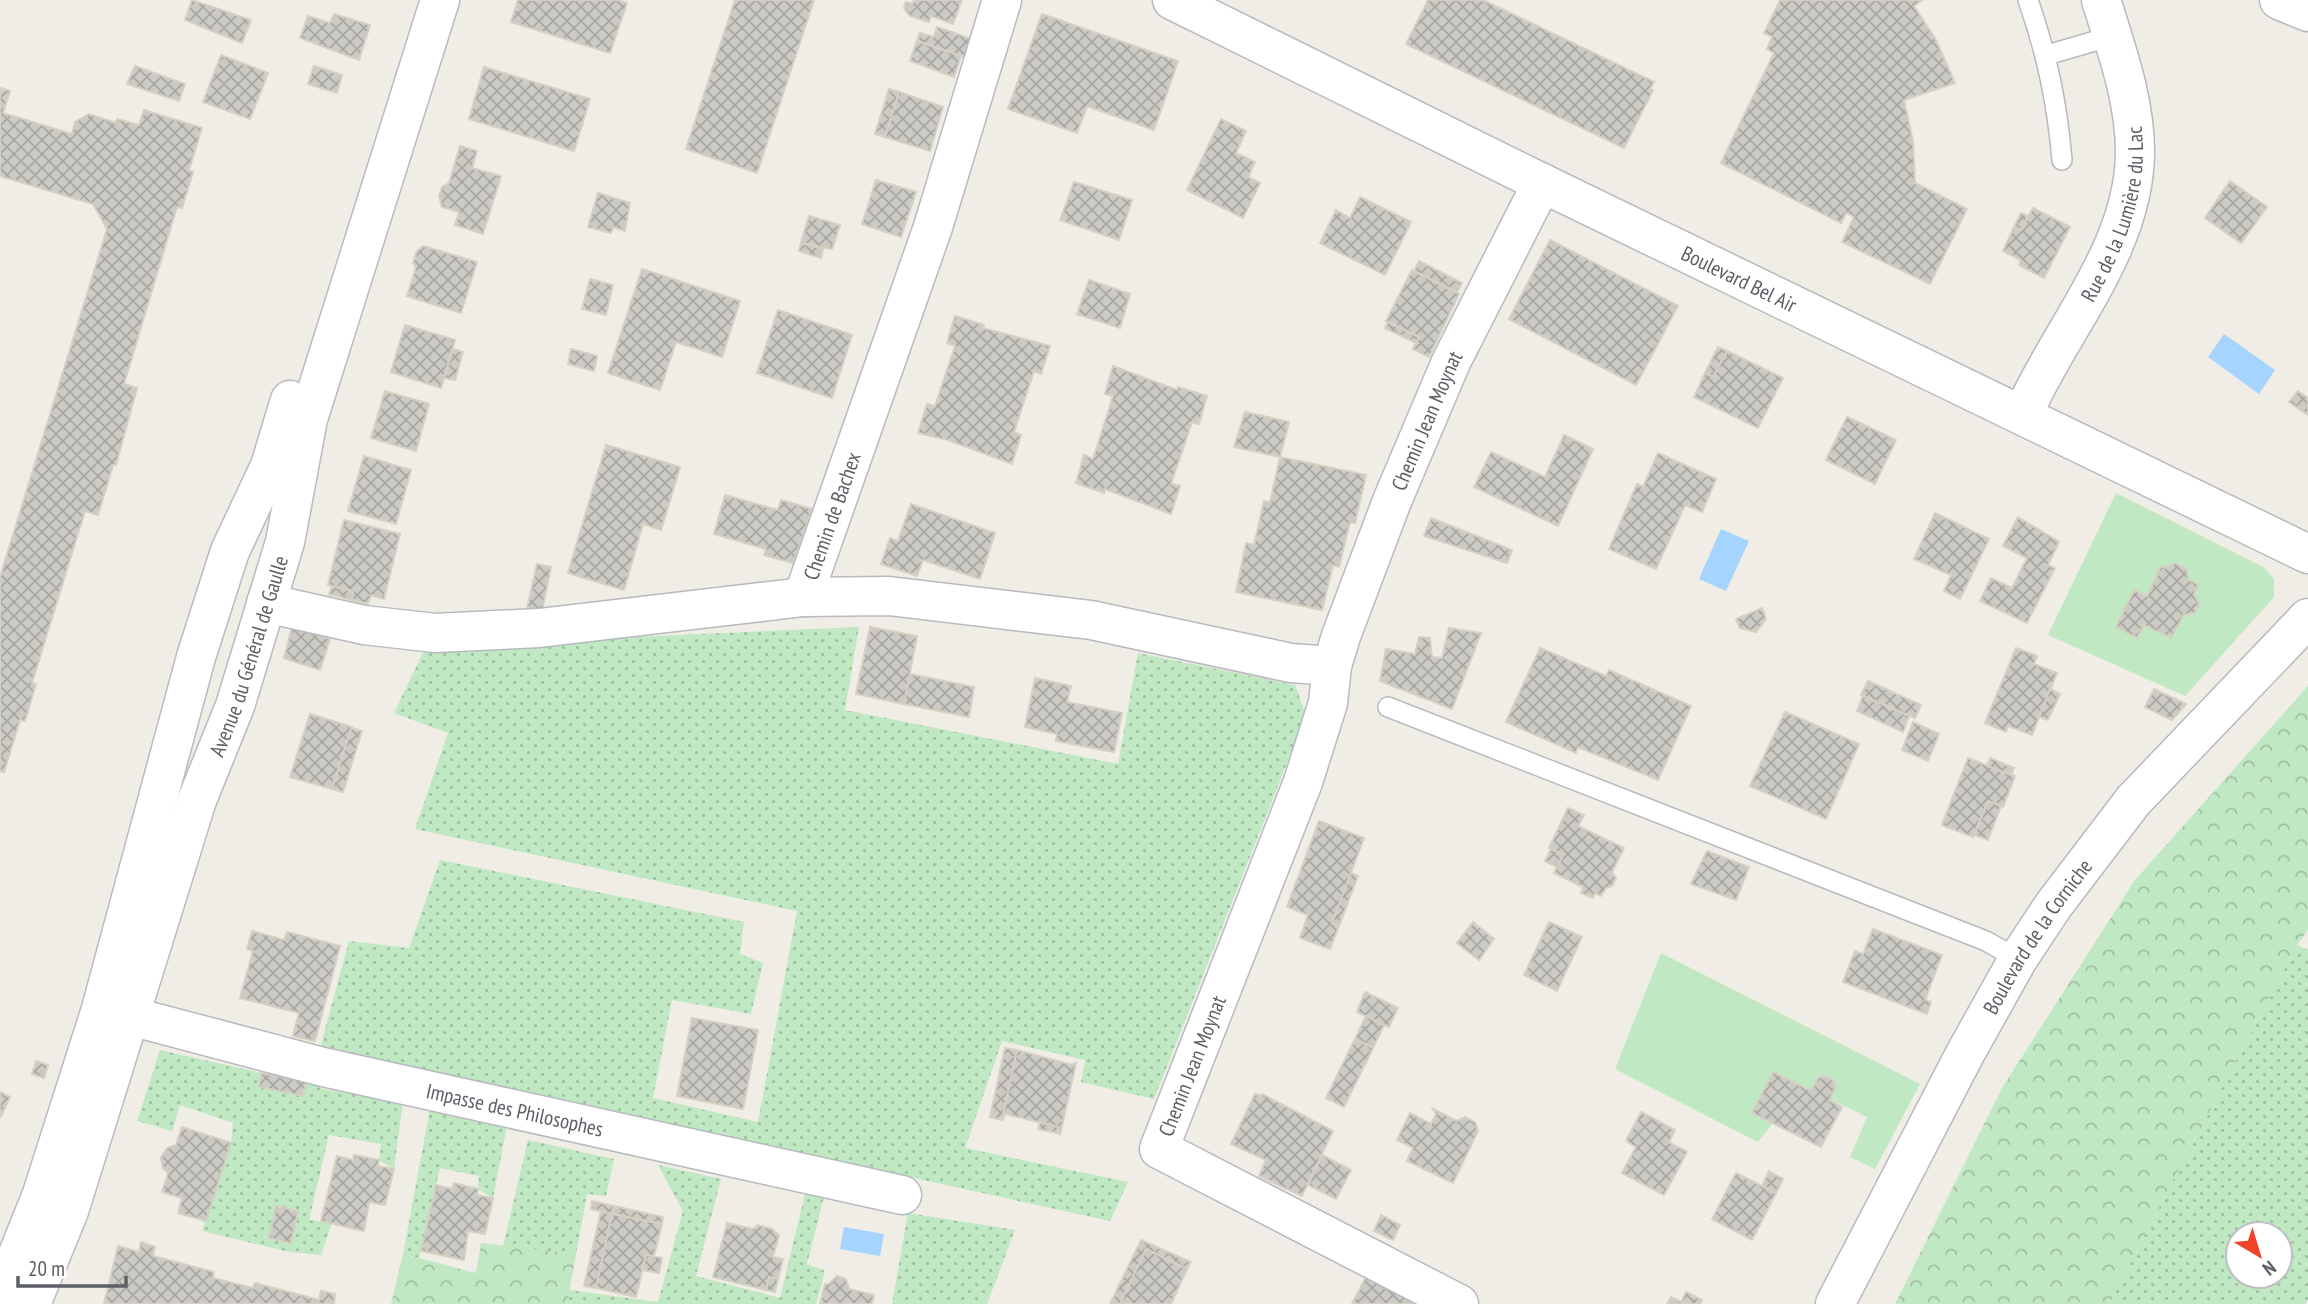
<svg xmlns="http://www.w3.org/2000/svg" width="2308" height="1304" font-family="'PT Sans Narrow',sans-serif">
	<defs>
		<pattern id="grass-dots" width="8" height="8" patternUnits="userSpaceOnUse" patternTransform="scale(1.75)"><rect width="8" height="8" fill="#c0e8c2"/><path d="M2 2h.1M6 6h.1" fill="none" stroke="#9fbfa1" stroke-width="1.8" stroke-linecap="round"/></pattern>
		<pattern id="forest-crowns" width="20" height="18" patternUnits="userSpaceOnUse" patternTransform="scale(1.75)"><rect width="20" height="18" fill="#c0e8c2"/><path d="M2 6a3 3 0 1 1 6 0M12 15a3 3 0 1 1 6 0" fill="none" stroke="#9fbfa1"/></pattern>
		<pattern id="building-cross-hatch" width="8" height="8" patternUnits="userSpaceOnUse" patternTransform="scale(1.75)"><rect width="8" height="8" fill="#cccac4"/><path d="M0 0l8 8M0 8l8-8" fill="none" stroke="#a9a7a3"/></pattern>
	</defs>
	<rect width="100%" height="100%" fill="#efede5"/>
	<!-- grass -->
	<g fill="url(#grass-dots)" fill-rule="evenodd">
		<polygon points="859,627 845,710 1118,764 1138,653 1295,685 1306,715 1154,1099 1081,1082 1085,1060 1002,1041 965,1148 1128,1182 1110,1221 320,1048 349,941 409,948 440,860 744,922 740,954 763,963 751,1014 672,1000 653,1098 758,1122 797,911 415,829 448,733 394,713 426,646"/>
		<path d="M2297,945L2308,950V1299L2305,1304H2108ZM2238,1234H2280V1276H2238Z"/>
		<path d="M160,1050L261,1073L259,1087L302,1096L306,1081L322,1089L403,1102L394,1169L379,1160L381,1144L329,1135L309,1220L332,1223L321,1255L290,1252L202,1231L231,1143L233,1123L180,1105L172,1131L137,1121ZM276,1206L298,1211L291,1243L269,1238Z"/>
		<polygon points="430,1109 507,1126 493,1198 478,1189 479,1176 440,1168 419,1258 403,1254"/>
		<polygon points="528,1140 614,1159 606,1196 587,1194 576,1254 503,1246"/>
		<polygon points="658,1165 721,1179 696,1276 780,1298 805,1194 824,1197 807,1264 825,1271 816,1304 567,1304 569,1290 658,1302 683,1211"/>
		<polygon points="908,1213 1015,1230 987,1304 892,1304"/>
	</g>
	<!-- forest -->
	<g fill="url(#forest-crowns)">
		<polygon points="2308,686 2308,930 2297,945 2108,1304 1895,1304 2002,1088 2135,880"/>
		<polygon points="481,1243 576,1254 567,1304 391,1304 403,1254 476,1273"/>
	</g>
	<!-- garden -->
	<g fill="#c0e8c2">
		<polygon points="2116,493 2263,567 2274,579 2274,597 2185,696 2048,635"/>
		<polygon points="1661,953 1920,1084 1875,1169 1850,1157 1867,1117 1774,1072 1752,1112 1773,1123 1758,1142 1615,1069"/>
	</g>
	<!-- water -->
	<g fill="#a5d4ff">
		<polygon points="2224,334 2275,370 2259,394 2208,357"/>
		<polygon points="1721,529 1749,541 1726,591 1699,579"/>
		<polygon points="844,1227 884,1234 880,1256 840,1249"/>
	</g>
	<!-- building -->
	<g fill="url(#building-cross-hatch)" stroke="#d4d0c2" stroke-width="2">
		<polygon points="192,0 251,20 242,43 185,20"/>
		<polygon points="518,0 618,0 627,3 610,53 511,22"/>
		<polygon points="735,0 814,0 757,173 686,149"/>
		<polygon points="914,0 962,0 953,24 931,16 929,22 910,16 904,8 906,2 912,4"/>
		<polygon points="1428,0 1483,0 1654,82 1650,89 1653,90 1624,148 1406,44"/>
		<polygon points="1780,0 1922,0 1914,6 1936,40 1955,83 1904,100 1913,142 1915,183 1967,209 1930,284 1842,242 1854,217 1846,213 1841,223 1721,163 1774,53 1767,49 1772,37 1764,33"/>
		<polygon points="334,14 370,25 359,60 300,38 308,16 330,23"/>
		<polygon points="1042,14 1178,61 1154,130 1087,106 1077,133 1008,109"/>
		<polygon points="937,27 978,41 971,59 917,41 920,33 934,37"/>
		<polygon points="917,41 961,56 954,77 910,61"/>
		<polygon points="221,55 268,73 250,119 203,102"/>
		<polygon points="135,66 185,84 179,101 127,84"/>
		<polygon points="314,66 342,75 337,93 308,84"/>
		<polygon points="484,67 590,99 574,151 469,119"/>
		<polygon points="0,88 10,91 3,113 72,134 75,122 89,114 116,123 117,119 139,125 144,110 202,128 189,170 193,172 182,208 177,207 124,384 137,388 116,465 113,465 98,515 85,511 32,683 36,684 25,721 20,720 4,772 0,771 0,577 107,229 93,204 0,176"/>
		<polygon points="889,89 899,92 885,137 875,134"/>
		<polygon points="899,92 943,107 930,151 885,137"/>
		<polygon points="1221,119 1246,131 1236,153 1255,162 1248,177 1260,183 1243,218 1187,190"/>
		<polygon points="460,146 477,151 472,168 501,176 483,234 455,225 459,212 442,207 439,196 442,187 449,183"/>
		<polygon points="876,180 916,192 901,237 862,224"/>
		<polygon points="2230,181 2267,207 2241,243 2205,218"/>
		<polygon points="1074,182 1132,200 1119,240 1060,220"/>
		<polygon points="598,193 630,203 625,231 613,227 611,233 588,227"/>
		<polygon points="1360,197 1411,222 1385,275 1320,243 1336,210 1350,218"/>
		<polygon points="2033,208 2070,227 2044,278 2019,265 2021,260 2003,251 2014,227 2021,230"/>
		<polygon points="2021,213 2028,216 2021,230 2014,227"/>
		<polygon points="809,216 840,225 832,249 801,243"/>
		<polygon points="1550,240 1678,306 1636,385 1509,319"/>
		<polygon points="801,243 823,249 821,258 799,251"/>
		<polygon points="423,246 477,262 461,313 407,296 416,267 413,263 417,251"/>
		<polygon points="1419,261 1462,283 1457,292 1414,271"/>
		<polygon points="642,269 740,301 722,357 676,342 660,390 608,373"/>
		<polygon points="1412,270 1459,294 1429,357 1413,349 1419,337 1386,321"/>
		<polygon points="590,279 613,285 606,315 582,309"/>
		<polygon points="1089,280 1130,294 1120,328 1077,314"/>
		<polygon points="778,310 852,335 832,398 757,373"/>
		<polygon points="955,316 984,325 983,328 1050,346 1041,374 1034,371 1014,432 1021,435 1012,464 948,440 918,433 927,404 935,406 955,346 947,343"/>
		<polygon points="1388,322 1419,337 1416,343 1385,328"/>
		<polygon points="405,325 455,340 441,388 391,372"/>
		<polygon points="1718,347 1727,351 1713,377 1705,373"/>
		<polygon points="453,349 463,352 455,380 444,378"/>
		<polygon points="571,349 597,356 594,371 568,364"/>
		<polygon points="1727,351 1783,378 1758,428 1694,397 1705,373 1713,377"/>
		<polygon points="1113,366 1177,390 1178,387 1207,396 1199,424 1192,422 1171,484 1180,486 1171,514 1105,489 1104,493 1076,483 1084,455 1093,459 1113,396 1105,394"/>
		<polygon points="385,391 429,404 416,451 371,438"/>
		<polygon points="2298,391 2308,398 2308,415 2289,402"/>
		<polygon points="1245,412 1289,422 1280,457 1234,447"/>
		<polygon points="1847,417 1896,440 1875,484 1826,460"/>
		<polygon points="1564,435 1593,449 1558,526 1474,487 1491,452 1545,477"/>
		<polygon points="606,445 680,467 661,530 643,524 624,590 568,573"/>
		<polygon points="1658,453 1716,479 1702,512 1685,505 1656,569 1609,549 1637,484 1643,487"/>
		<polygon points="364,456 411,470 396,524 348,511"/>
		<polygon points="1280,457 1366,475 1355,523 1350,522 1339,567 1333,565 1322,610 1236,592 1246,543 1254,545 1264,501 1270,502"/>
		<polygon points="725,495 778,510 781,500 812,509 793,563 764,555 766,549 714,534"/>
		<polygon points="911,504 995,533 980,579 923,560 917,576 881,564 890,538 898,541"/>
		<polygon points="1935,513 1989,539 1960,599 1944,591 1951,575 1914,559"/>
		<polygon points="2018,517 2059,542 2048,565 2055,568 2027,623 1980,601 1991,578 2012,588 2027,558 2003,546"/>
		<polygon points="1431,518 1512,550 1507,563 1424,536"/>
		<polygon points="344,520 400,534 384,599 371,595 368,604 352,600 353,591 328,585"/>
		<polygon points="2175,563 2187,569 2188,579 2198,585 2194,594 2199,604 2195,613 2184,615 2171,638 2144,625 2137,638 2116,627 2134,590 2147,596 2161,566 2165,568"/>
		<polygon points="537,564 551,567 542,611 527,608"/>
		<polygon points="332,586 353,591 352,600 329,594"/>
		<polygon points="1762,608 1766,619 1756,632 1740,628 1736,619"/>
		<polygon points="292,627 330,639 320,670 284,658"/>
		<polygon points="870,627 917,636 904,704 856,694"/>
		<polygon points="1449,628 1481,633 1452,709 1380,681 1386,649 1415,654 1419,637 1430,638 1432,657 1442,658"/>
		<polygon points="1540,648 1606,676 1609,670 1691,706 1658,780 1578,747 1576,753 1506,722"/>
		<polygon points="2016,648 2037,656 2034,664 2057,673 2032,735 2008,726 2006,732 1985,723"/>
		<polygon points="910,674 974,687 969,717 904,704"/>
		<polygon points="1035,678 1071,686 1067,702 1122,713 1114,752 1056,741 1057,734 1025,727"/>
		<polygon points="1868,681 1921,705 1915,718 1861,695"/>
		<polygon points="2050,689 2060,694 2048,720 2039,717"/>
		<polygon points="2154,689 2186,704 2172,720 2145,707"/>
		<polygon points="1863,696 1909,716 1903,732 1857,711"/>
		<polygon points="1785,712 1859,744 1826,819 1750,786"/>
		<polygon points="310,714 352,727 332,789 290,777"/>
		<polygon points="1913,722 1939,734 1928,761 1902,750"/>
		<polygon points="351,728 362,731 343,792 332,789"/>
		<polygon points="1968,758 2015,776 2003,807 1988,801 1973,837 1942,825"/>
		<polygon points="1990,758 2014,768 2011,775 1987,766"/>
		<polygon points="1988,801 2001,806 1988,840 1974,835"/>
		<polygon points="1568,808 1584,815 1578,826 1624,848 1612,872 1616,878 1612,886 1606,888 1601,896 1595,893 1593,898 1581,893 1583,887 1554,873 1563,855 1549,848"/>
		<polygon points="1319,821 1364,838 1332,923 1339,926 1330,949 1300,938 1308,915 1287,907"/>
		<polygon points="1551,849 1563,855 1557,867 1545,861"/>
		<polygon points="1707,851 1749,867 1736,900 1691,884"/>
		<polygon points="1351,873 1358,876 1339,926 1332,923"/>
		<polygon points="1473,922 1494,939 1479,960 1457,943"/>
		<polygon points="1549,922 1582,937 1557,991 1524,975"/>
		<polygon points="1873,929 1942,955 1925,1000 1931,1002 1927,1014 1843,982 1855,951 1863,954"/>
		<polygon points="252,931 284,940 287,932 340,946 315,1041 293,1036 299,1013 240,998 253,951 247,949"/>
		<polygon points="1365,992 1398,1008 1389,1027 1357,1012"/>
		<polygon points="1366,1016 1384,1025 1373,1048 1355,1039"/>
		<polygon points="692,1018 758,1030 743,1109 677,1096"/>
		<polygon points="1355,1039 1373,1048 1344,1107 1326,1098"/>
		<polygon points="1005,1048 1017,1050 1002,1120 990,1117"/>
		<polygon points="1017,1050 1072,1065 1076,1063 1060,1135 1058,1127 1006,1114 1002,1120"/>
		<polygon points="36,1061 48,1065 44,1078 32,1074"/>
		<polygon points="1773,1072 1811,1091 1818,1078 1825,1076 1833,1080 1836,1087 1829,1100 1842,1107 1821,1147 1752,1113"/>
		<polygon points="261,1073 306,1081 303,1096 259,1087"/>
		<polygon points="0,1092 10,1097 0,1118"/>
		<polygon points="1255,1094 1261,1096 1262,1094 1333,1131 1302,1196 1259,1176 1266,1160 1231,1144"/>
		<polygon points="1433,1109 1457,1121 1465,1117 1475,1122 1478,1131 1453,1183 1407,1161 1413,1148 1397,1140 1410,1113 1431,1124 1436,1114"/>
		<polygon points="1641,1112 1675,1130 1669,1142 1687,1152 1664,1195 1622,1173 1636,1147 1626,1141"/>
		<polygon points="1040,1122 1058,1127 1057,1133 1038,1129"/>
		<polygon points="182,1127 231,1143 206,1221 178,1213 182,1198 162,1192 168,1173 163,1168 161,1158 167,1148 176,1145"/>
		<polygon points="354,1155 379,1160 378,1166 394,1169 385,1205 369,1202 364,1231 321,1221 337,1156 353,1160"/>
		<polygon points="1322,1155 1351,1170 1336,1199 1308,1185"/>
		<polygon points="1769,1171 1783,1179 1776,1193 1762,1186"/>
		<polygon points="1736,1173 1776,1193 1752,1240 1712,1219"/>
		<polygon points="454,1183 478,1189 477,1195 493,1198 485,1234 468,1231 464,1260 421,1251 436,1185 452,1189"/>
		<polygon points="592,1201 614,1206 612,1214 591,1209"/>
		<polygon points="276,1206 298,1211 291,1243 269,1238"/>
		<polygon points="614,1206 663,1217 662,1224 612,1214"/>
		<polygon points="601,1211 612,1214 596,1288 584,1286"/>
		<polygon points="612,1214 662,1224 654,1256 646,1255 636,1297 596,1288"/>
		<polygon points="1381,1215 1400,1225 1393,1240 1374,1231"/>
		<polygon points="727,1223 753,1229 758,1225 772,1229 779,1235 773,1257 783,1259 778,1279 769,1277 766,1290 713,1277"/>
		<polygon points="1141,1240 1191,1262 1187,1269 1146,1249 1120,1304 1110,1304"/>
		<polygon points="141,1242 155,1247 153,1256 214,1272 213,1278 253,1288 255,1283 319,1300 321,1291 335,1294 334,1304 104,1304 118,1246 139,1252"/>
		<polygon points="1146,1249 1187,1269 1171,1304 1120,1304"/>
		<polygon points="646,1255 662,1258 659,1273 642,1270"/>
		<polygon points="837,1276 846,1279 849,1289 874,1295 872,1304 820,1304 825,1284 829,1284"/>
		<polygon points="769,1277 778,1279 775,1292 766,1290"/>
		<polygon points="1366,1277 1420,1304 1352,1304"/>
		<polygon points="1686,1292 1702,1300 1700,1304 1667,1304 1671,1297 1681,1302"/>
	</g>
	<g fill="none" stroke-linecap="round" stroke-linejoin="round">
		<defs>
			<g id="service">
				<path d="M2028,0C2047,55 2057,102 2062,160"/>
				<polyline points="2047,55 2112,36"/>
				<polyline points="1388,707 1986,941 2018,959"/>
			</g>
			<g id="minor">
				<path id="s1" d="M1172,0L1542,183L2308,554"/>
				<polyline points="2279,0 2308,12"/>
				<path id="s2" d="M2023,414C2060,329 2135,249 2135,151C2135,100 2116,48 2101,0"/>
				<path id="s3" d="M803,597L933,227L1002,0"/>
				<polyline points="266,603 364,625 435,633 539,628 803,597 889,596 1091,620 1291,663 1332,666"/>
				<path id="s4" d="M130,1016L323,1067L902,1195"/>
				<path id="s5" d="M1459,1304L1159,1149L1303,782L1328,703L1332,666L1341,636L1392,501L1451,362L1542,183"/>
			</g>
			<g id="tertiary">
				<path id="s6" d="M1835,1304L1966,1052L2018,959L2053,906L2133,801L2308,618"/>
			</g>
			<g id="secondary">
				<polyline points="0,1299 42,1194 101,1009 196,657 230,551 270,466 290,400"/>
				<path id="s7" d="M31,1304L69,1211L197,800L235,706L285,542L308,419L440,0"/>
			</g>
		</defs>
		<!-- service casing -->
		<use href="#service" stroke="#b7babf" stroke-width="22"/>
		<!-- minor casing -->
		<use href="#minor" stroke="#b7babf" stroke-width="41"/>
		<!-- tertiary casing -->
		<use href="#tertiary" stroke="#b7babf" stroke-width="41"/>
		<!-- secondary casing -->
		<use href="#secondary" stroke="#b8bbc1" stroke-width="41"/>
		<!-- service -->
		<use href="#service" stroke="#fff" stroke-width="19"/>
		<!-- minor -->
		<use href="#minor" stroke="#fff" stroke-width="38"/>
		<!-- tertiary -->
		<use href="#tertiary" stroke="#fff" stroke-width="38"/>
		<!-- secondary -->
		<use href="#secondary" stroke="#fff" stroke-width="38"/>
	</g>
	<g text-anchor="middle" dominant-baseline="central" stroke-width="6" stroke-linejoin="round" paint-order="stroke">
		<!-- street labels -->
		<g font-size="21" fill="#5c6066" stroke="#fff">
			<text stroke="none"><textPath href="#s2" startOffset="222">Rue de la Lumière du Lac</textPath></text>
			<text stroke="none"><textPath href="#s1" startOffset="632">Boulevard Bel Air</textPath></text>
			<text stroke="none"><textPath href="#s5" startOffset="1115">Chemin Jean Moynat</textPath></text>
			<text stroke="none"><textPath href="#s3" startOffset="86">Chemin de Bachex</textPath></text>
			<text stroke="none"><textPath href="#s7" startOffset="684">Avenue du Général de Gaulle</textPath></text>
			<text stroke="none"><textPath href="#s6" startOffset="420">Boulevard de la Corniche</textPath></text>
			<text stroke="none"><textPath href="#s5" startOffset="427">Chemin Jean Moynat</textPath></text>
			<text stroke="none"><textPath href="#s4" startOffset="396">Impasse des Philosophes</textPath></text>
		</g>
	</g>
	<!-- north arrow -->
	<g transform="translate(2259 1255) rotate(142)"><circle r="33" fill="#ffffff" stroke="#bebfc2" stroke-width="2"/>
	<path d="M0-5L12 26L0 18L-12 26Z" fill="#f0412a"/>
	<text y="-10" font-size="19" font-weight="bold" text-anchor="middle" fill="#5c6066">N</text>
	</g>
	<!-- scale -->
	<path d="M18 1276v10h108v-10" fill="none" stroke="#5c6066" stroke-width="3.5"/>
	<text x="28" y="1276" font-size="21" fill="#5c6066" stroke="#ffffff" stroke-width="5" paint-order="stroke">20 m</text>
</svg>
